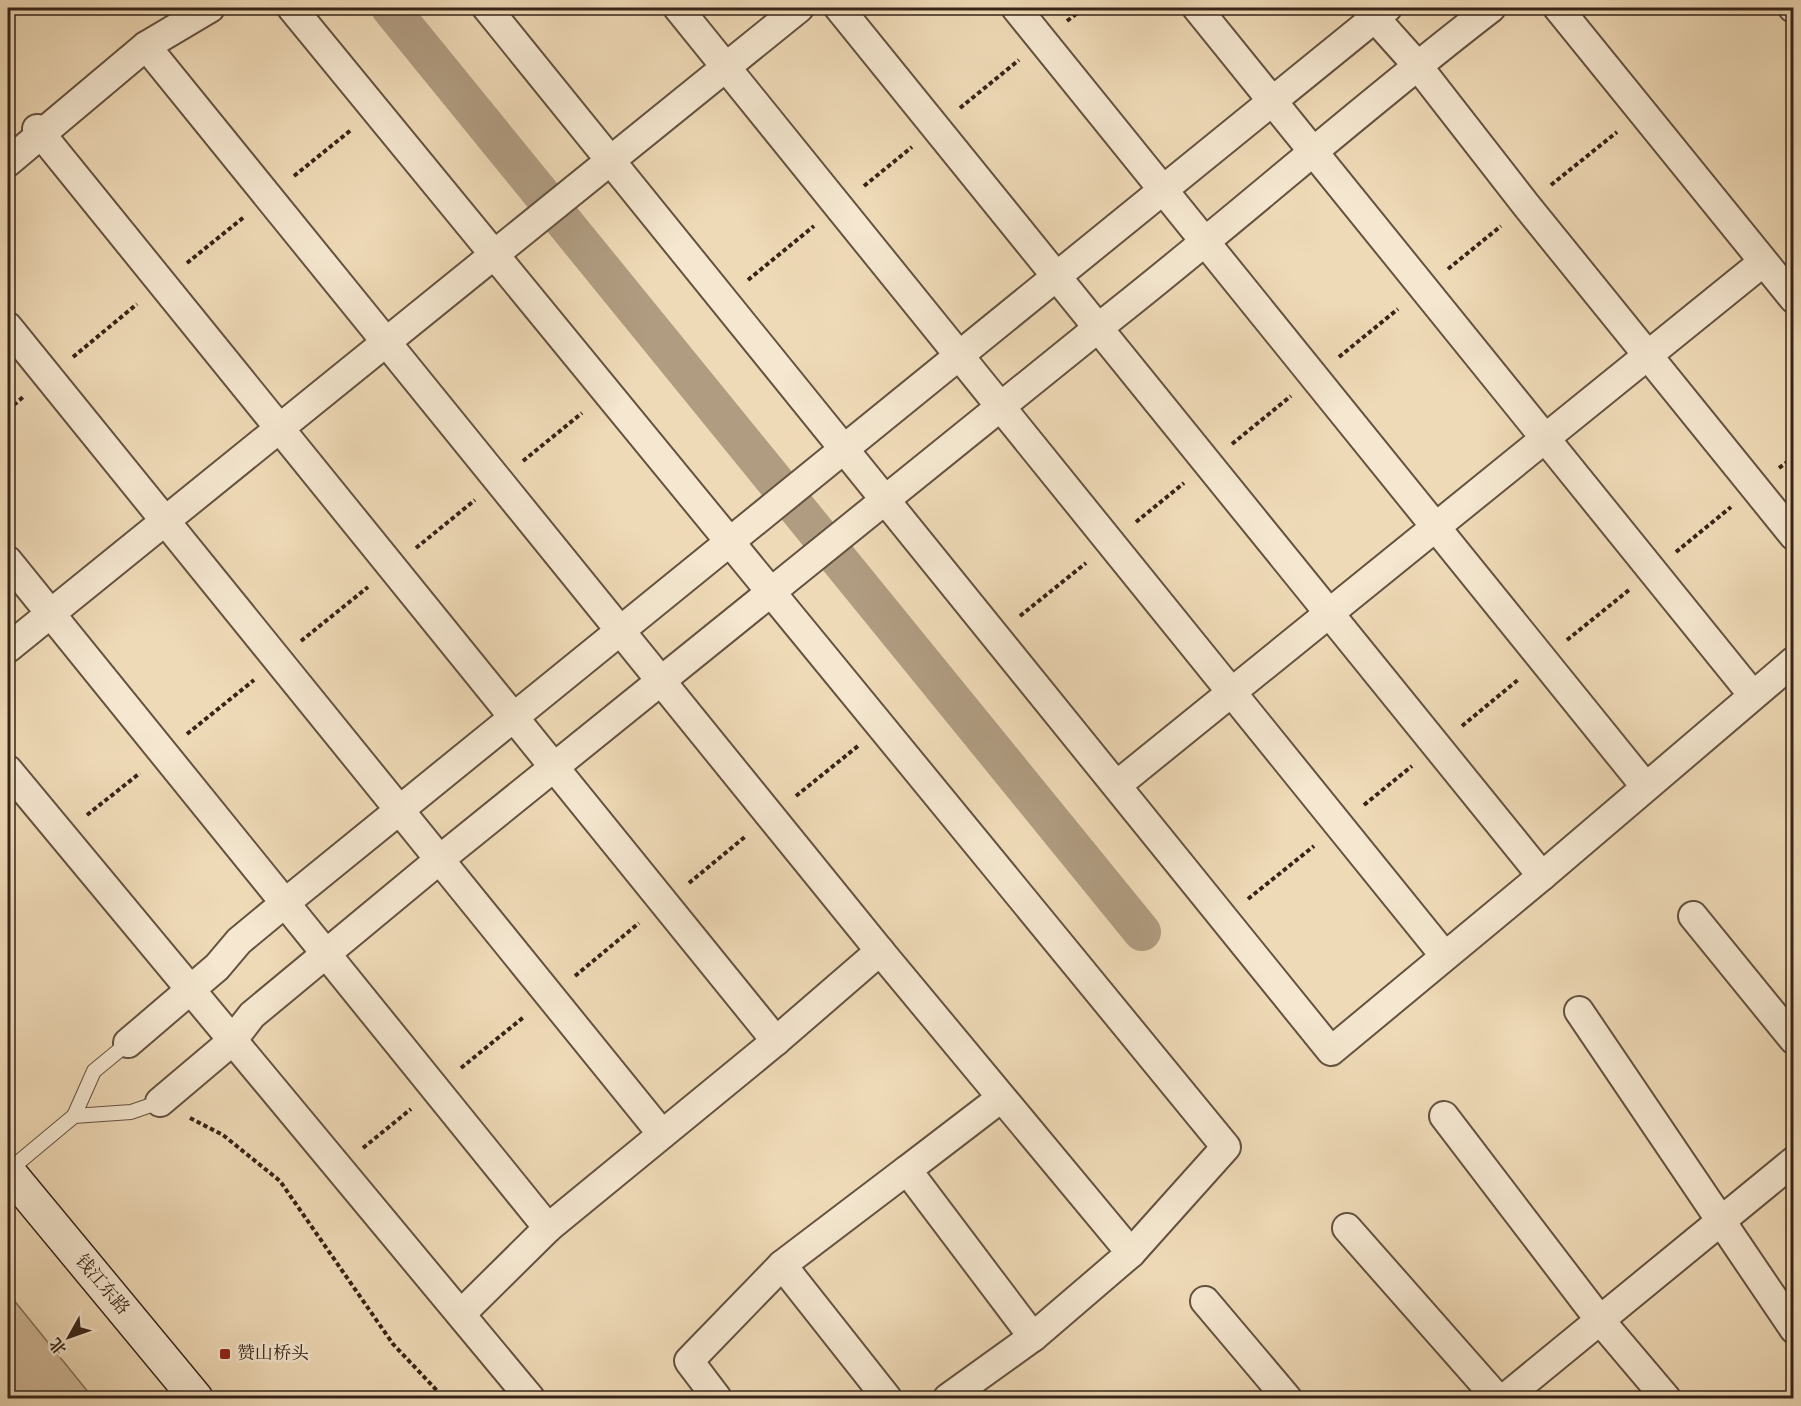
<svg xmlns="http://www.w3.org/2000/svg" width="1801" height="1406" font-family="'Old Standard TT','Noto Serif SC',serif">
	<rect width="100%" height="100%" fill="#efdab7"/>
	<filter id="stains"><feTurbulence type="fractalNoise" baseFrequency=".00333" numOctaves="4"/><feColorMatrix values="0 0 0 0 .2 0 0 0 0 .09 0 0 0 0 .02 0 0 0 .5 -.17"/></filter>
	<radialGradient id="worn" r=".72"><stop offset=".6" stop-color="#630" stop-opacity="0"/><stop offset="1" stop-color="#630" stop-opacity=".3"/></radialGradient>
	<!-- green -->
	<polygon fill="#d0bb9c" stroke="#83705a" stroke-width="1.5" points="8,1293 93,1398 8,1398"/>
	<g fill="none" stroke-linecap="round" stroke-linejoin="round">
		<!-- canal -->
		<polyline stroke="#b09c81" stroke-width="38" points="390,8 1142,932"/>
		<defs>
			<g id="lane">
				<polyline points="74,1116 94,1071 128,1043"/>
				<polyline points="8,1171 74,1116 131,1112 160,1102"/>
			</g>
			<g id="street">
				<polyline points="292,8 1226,1147 1131,1253"/>
				<polyline points="487,8 1331,1051 1542,876 1794,661"/>
				<polyline points="678,8 1444,955"/>
				<polyline points="839,8 1542,876"/>
				<polyline points="1016,8 1645,786"/>
				<polyline points="1197,8 1752,694"/>
				<polyline points="1366,8 1417,65 1526,205 1794,536"/>
				<polyline points="1558,8 1794,299"/>
				<polyline points="1793,8 1794,8"/>
				<polyline points="146,46 880,951 1131,1253 1033,1337 907,1170 782,1265 689,1361 717,1398"/>
				<polyline points="37,129 776,1041"/>
				<polyline points="8,162 146,46 210,8"/>
				<polyline points="8,327 662,1134"/>
				<polyline points="8,561 548,1228"/>
				<polyline points="8,648 799,8"/>
				<polyline points="8,770 530,1398"/>
				<polyline points="1117,785 1763,262"/>
				<polyline points="1693,916 1794,1040"/>
				<polyline points="1579,1011 1794,1329"/>
				<polyline points="128,1043 217,967 239,941 285,903 1387,8"/>
				<path d="M160,1102L231,1042L252,1015L439,860L1098,328C1231,224 1357,111 1491,8"/>
				<polyline points="1444,1116 1599,1319 1666,1398"/>
				<polyline points="907,1170 1001,1098"/>
				<polyline points="1347,1228 1497,1398"/>
				<polyline points="782,1265 887,1398"/>
				<polyline points="1205,1301 1287,1398"/>
				<polyline points="461,1314 548,1228 776,1041 880,951"/>
				<polyline points="948,1398 1033,1337"/>
				<polyline points="1505,1398 1794,1161"/>
			</g>
			<polyline id="secondary" points="8,1171 196,1398"/>
		</defs>
		<!-- lane casing -->
		<use href="#lane" stroke="#645240" stroke-width="16"/>
		<!-- street casing -->
		<use href="#street" stroke="#645240" stroke-width="32"/>
		<!-- secondary casing -->
		<use href="#secondary" stroke="#362418" stroke-width="36"/>
		<!-- path -->
		<g stroke="#362418" stroke-width="4" stroke-dasharray="4.5 3" stroke-linecap="butt">
			<polyline points="1067,21 1084,8"/>
			<polyline points="960,108 1019,60"/>
			<polyline points="294,176 351,130"/>
			<polyline points="1551,185 1617,132"/>
			<polyline points="864,186 912,147"/>
			<polyline points="187,263 244,217"/>
			<polyline points="1448,269 1501,226"/>
			<polyline points="748,280 814,226"/>
			<polyline points="73,357 137,304"/>
			<polyline points="1339,357 1398,309"/>
			<polyline points="8,410 23,397"/>
			<polyline points="1232,444 1291,396"/>
			<polyline points="523,461 582,413"/>
			<polyline points="1779,468 1794,457"/>
			<polyline points="1136,522 1184,483"/>
			<polyline points="416,548 475,500"/>
			<polyline points="1676,552 1731,507"/>
			<polyline points="1020,616 1086,563"/>
			<polyline points="1567,640 1629,590"/>
			<polyline points="301,641 368,587"/>
			<polyline points="1462,726 1519,679"/>
			<polyline points="187,734 254,680"/>
			<polyline points="796,796 858,746"/>
			<polyline points="1364,805 1412,766"/>
			<polyline points="87,815 140,773"/>
			<polyline points="689,883 746,836"/>
			<polyline points="1248,899 1314,846"/>
			<polyline points="575,976 639,923"/>
			<polyline points="461,1068 525,1016"/>
			<polyline points="190,1118 223,1135 280,1181 393,1344 444,1398"/>
			<polyline points="363,1148 411,1109"/>
		</g>
		<!-- lane -->
		<use href="#lane" stroke="#f5e7d0" stroke-width="14"/>
		<!-- street -->
		<use href="#street" stroke="#f5e7d0" stroke-width="28"/>
		<!-- secondary -->
		<use href="#secondary" stroke="#f5e7d0" stroke-width="33"/>
	</g>
	<!-- markers -->
	<rect fill="#8f2418" stroke="#f5e7d0" stroke-width="2" x="219" y="1348" width="12" height="12" rx="3"/>
	<g text-anchor="middle" dominant-baseline="central" stroke-width="5" stroke-linejoin="round" paint-order="stroke">
		<!-- street labels -->
		<g font-size="18" fill="#362418" stroke="#f5e7d0">
			<text transform="translate(102 1285) rotate(50)">钱江东路</text>
		</g>
		<!-- poi labels -->
		<g font-size="18" fill="#362418" stroke="#f5e7d0" text-anchor="start">
			<text x="237" y="1354">赞山桥头</text>
		</g>
	</g>
	<!-- margin -->
	<rect width="1801" height="1406" fill="none" stroke="#efdab7" stroke-width="30"/>
	<rect x="9" y="9" width="1783" height="1388" fill="none" stroke="#362418" stroke-width="3"/>
	<rect x="15" y="15" width="1771" height="1376" fill="none" stroke="#362418" stroke-width="1.5"/>
	<!-- north arrow -->
	<g transform="translate(69 1337) rotate(230)" stroke="#f5e7d0" stroke-width="4.5" paint-order="stroke">
	<path d="M0-4.5L10 22L0 15L-10 22Z" fill="#362418"/>
	<text y="-9" font-size="16" font-weight="bold" text-anchor="middle" fill="#362418">北</text>
	</g>
	<rect width="100%" height="100%" filter="url(#stains)"/>
	<rect width="100%" height="100%" fill="url(#worn)"/>
</svg>
